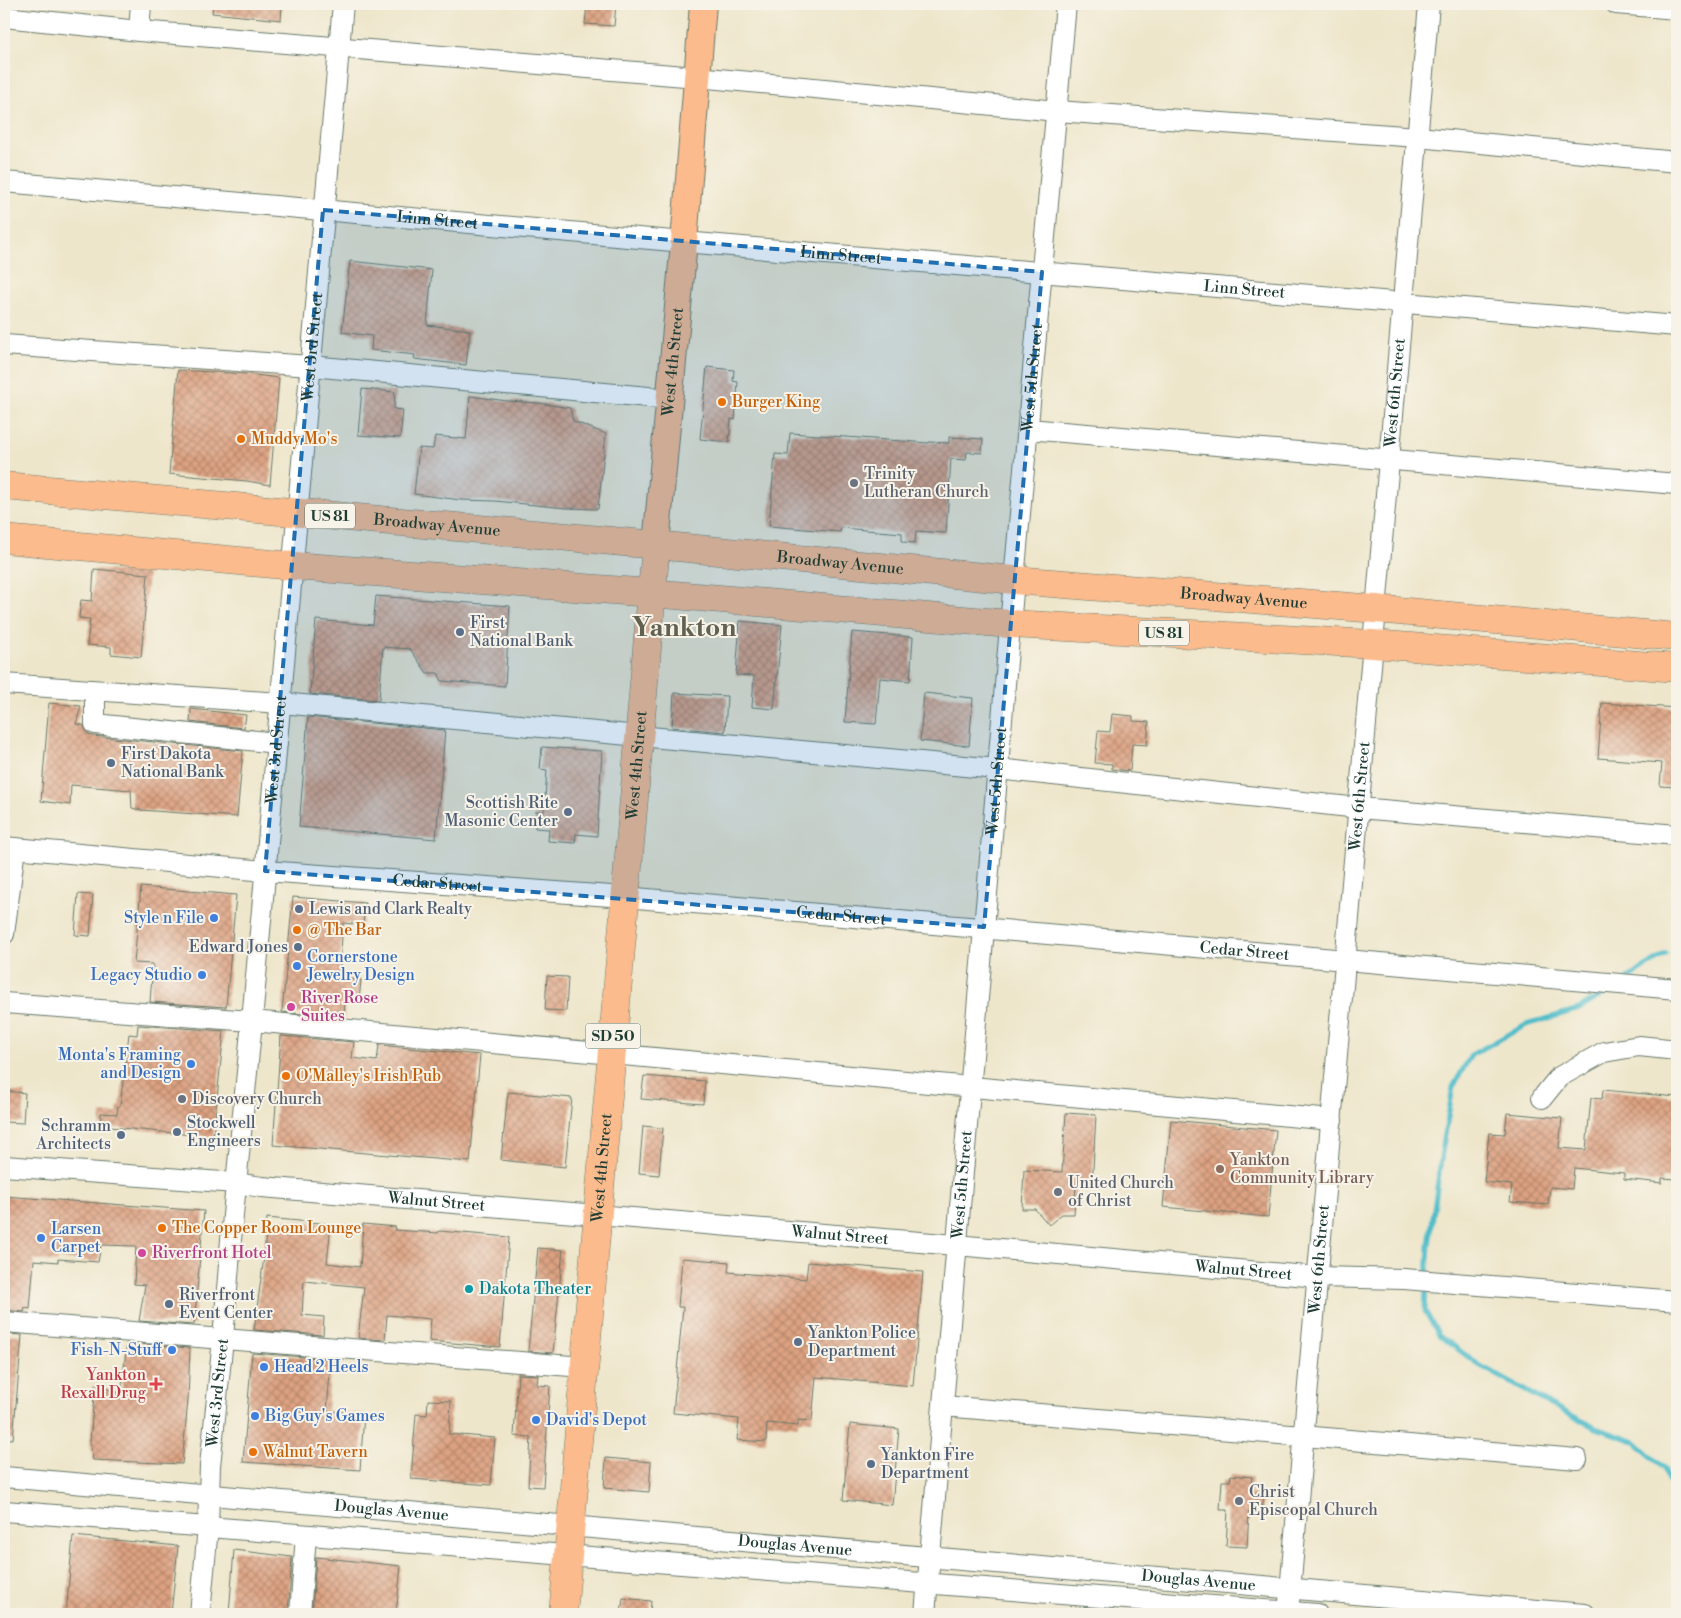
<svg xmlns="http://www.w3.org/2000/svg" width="1681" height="1618" font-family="'Libre Bodoni',serif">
	<defs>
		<pattern id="building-cross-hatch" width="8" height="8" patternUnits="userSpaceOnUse" patternTransform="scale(1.25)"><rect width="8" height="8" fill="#dea282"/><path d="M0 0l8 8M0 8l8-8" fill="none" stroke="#b3856b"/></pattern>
	</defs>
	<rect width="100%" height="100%" fill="#f7f3e8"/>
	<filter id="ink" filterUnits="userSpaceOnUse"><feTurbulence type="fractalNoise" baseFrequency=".02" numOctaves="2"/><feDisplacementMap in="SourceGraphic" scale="10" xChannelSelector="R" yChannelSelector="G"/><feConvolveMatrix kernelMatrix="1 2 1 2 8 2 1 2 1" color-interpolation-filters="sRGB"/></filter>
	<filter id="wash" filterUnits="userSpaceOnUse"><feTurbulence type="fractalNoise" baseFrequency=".0096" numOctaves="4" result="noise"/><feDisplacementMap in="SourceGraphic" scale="20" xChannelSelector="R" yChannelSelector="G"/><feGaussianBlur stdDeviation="1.12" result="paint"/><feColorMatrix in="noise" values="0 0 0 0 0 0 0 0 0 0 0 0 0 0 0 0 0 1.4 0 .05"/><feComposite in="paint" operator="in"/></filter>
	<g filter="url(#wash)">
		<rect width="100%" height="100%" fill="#eee6cb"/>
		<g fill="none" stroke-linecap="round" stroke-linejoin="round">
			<!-- stream -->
			<g stroke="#50bdca" stroke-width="5">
				<polyline points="1628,978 1666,954"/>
				<polyline points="1427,1278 1429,1245 1442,1152 1453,1087 1471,1055 1526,1025 1579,1009 1610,990"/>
				<polyline points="1426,1286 1425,1311 1439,1335 1479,1365 1533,1395 1596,1428 1634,1441 1664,1468 1677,1504"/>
			</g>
		</g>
		<g id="blocks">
			<!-- building -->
			<g fill="url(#building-cross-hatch)">
				<polygon points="213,4 282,4 281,20 212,13"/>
				<polygon points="587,4 616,4 614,26 585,24"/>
				<polygon points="350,261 432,270 427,325 470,330 466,365 414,359 415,355 371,350 372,336 342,332"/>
				<polygon points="707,367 734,370 733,381 738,382 735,420 731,419 729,442 700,439"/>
				<polygon points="178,370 247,374 279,378 270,485 247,481 169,474"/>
				<polygon points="362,389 395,392 394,409 403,410 400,438 358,435"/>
				<polygon points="470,396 507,401 539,403 570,408 573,421 606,434 598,509 566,508 495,501 461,500 414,494 419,448 433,449 435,436 466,439"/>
				<polygon points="790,433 929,443 929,442 949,443 949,437 983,439 982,453 967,452 966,460 951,459 946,533 916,531 915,543 902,542 902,533 841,528 840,532 769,526 775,454 788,455"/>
				<polygon points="94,569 148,574 141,657 111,654 111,647 87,645 90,619 79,618 81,600 92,601"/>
				<polygon points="376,596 510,606 505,686 442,681 438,673 427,673 410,649 383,647 379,700 310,694 316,620 373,625"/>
				<polygon points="740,621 782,625 774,709 752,707 754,676 736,675"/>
				<polygon points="852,632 913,637 910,681 880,678 876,724 845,722"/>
				<polygon points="674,693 727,696 725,732 672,727"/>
				<polygon points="924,693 973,698 969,746 920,741"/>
				<polygon points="49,703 81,706 76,724 83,725 88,734 93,736 243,751 237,817 140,810 132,808 131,790 71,785 70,805 41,801"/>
				<polygon points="1602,703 1677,708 1677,787 1660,786 1662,763 1598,758"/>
				<polygon points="191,709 246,715 244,728 190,722"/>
				<polygon points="1112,714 1133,716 1133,721 1149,722 1147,745 1132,744 1130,771 1112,769 1112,764 1095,763 1098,731 1110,732"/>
				<polygon points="308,717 445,730 436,839 299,827"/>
				<polygon points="542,747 602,751 597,836 576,834 575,843 548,841 549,829 535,828 536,811 544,812 547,770 540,769"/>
				<polygon points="141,887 236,895 226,1007 150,1002 153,964 134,963"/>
				<polygon points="78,894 93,895 90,936 75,935"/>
				<polygon points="293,897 365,903 363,925 343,923 339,979 361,980 359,1001 345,1000 344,1018 282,1012"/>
				<polygon points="547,976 568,977 566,1011 545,1010"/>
				<polygon points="138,1025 224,1031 213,1137 100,1126 101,1113 117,1114 118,1106 120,1106 129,1034 137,1035"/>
				<polygon points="281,1036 354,1042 352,1058 377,1061 379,1045 480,1055 470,1162 273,1145"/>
				<polygon points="644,1076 705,1081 703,1104 641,1099"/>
				<polygon points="1603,1090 1677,1097 1677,1179 1662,1178 1662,1183 1624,1179 1624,1173 1574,1168 1572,1189 1550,1187 1548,1205 1510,1202 1512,1185 1484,1182 1489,1133 1505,1134 1507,1113 1562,1118 1559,1148 1586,1150 1591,1098 1602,1099"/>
				<polygon points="4,1091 25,1093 23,1123 4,1122"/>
				<polygon points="508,1092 572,1098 565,1167 501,1160"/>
				<polygon points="1066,1113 1096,1115 1092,1186 1076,1185 1074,1214 1062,1214 1049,1225 1035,1209 1022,1209 1024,1170 1062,1172"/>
				<polygon points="1171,1120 1276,1130 1268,1217 1163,1207"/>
				<polygon points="643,1126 663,1128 659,1175 639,1173"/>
				<polygon points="4,1196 204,1211 194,1325 139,1321 145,1285 134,1284 136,1246 101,1245 98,1262 58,1259 58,1262 34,1260 30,1309 25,1308 24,1312 4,1310"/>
				<polygon points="267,1218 331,1224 327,1263 360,1267 363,1224 396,1227 395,1230 438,1233 439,1231 509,1237 500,1347 429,1341 431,1319 387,1315 385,1340 358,1338 364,1287 304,1281 302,1315 324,1317 323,1335 254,1330 264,1257"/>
				<polygon points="538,1248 563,1250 553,1353 528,1351"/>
				<polygon points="682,1258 729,1262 728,1272 806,1279 808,1262 923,1272 913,1386 816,1377 812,1421 798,1420 798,1426 767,1423 766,1442 737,1440 739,1419 673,1413 683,1307 678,1307"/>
				<polygon points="4,1334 22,1335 13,1439 4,1438"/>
				<polygon points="127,1343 190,1348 188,1400 182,1464 93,1460 90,1442 95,1384 121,1394"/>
				<polygon points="252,1353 331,1359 327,1411 364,1414 360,1470 243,1462"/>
				<polygon points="518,1374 538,1375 537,1385 550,1386 543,1487 528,1486 531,1437 514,1436"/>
				<polygon points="428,1400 451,1401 449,1434 495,1438 491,1485 411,1479 416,1414 427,1415"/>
				<polygon points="850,1424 899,1429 892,1505 843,1500"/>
				<polygon points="606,1458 651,1462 649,1492 604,1488"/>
				<polygon points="1231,1475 1252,1477 1251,1494 1264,1495 1262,1513 1249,1512 1247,1547 1226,1546 1228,1510 1220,1510 1222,1481 1230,1481"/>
				<polygon points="73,1536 178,1546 171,1614 66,1614"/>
				<polygon points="234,1550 292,1557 288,1614 229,1614"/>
				<polygon points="316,1557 401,1566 396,1614 312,1614"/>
				<polygon points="623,1598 651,1601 650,1614 621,1614"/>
			</g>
		</g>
	</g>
	<g filter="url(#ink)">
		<use href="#blocks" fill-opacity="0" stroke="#677869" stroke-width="1"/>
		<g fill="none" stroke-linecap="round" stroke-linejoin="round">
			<defs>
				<g id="minor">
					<polyline points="1616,4 1677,9"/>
					<polyline points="4,17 139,31 697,77 1057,111 1418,137 1677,162"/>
					<polyline points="139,31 141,4"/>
					<path id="s1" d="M4,182L684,242L1677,326"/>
					<polyline points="4,345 311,366 670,399"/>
					<polyline points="1028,429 1677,484"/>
					<polyline points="4,684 281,703 997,769 1359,808 1677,835"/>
					<polyline points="95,691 95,724 277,743"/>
					<path id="s2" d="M4,847L265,871L625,897L1677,989"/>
					<polyline points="4,934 15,848"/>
					<polyline points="4,1003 252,1021 1332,1120"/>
					<polyline points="1542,1098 1559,1077 1604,1052 1639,1046 1677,1050"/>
					<path id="s3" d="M4,1166L236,1183L262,1187L956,1245L1318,1277L1404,1279L1677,1301"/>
					<polyline points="4,1322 584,1367"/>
					<polyline points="943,1406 1577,1459"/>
					<path id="s4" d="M4,1477L1585,1614"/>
					<polyline points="4,1511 1317,1614"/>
					<path id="s5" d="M200,1614L208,1527L210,1466L223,1339L233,1215L252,1021L343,4"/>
					<polyline points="300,1614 306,1535"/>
					<path id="s6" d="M925,1614L1014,580L1066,4"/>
					<path id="s7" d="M1288,1614L1429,4"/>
				</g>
				<g id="major">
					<path id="s8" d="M656,545L684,242L703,4"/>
				</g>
				<g id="highway">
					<path id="s9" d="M4,486L656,545L1014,580L1376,609L1677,637"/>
					<polyline points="4,539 293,566 651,593 1010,624 1373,644 1677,668"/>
					<path id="s10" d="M563,1614L656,545"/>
				</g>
			</defs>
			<!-- minor casing -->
			<use href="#minor" stroke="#677869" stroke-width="22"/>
			<!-- major casing -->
			<use href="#major" stroke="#677869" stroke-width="28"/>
			<!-- highway casing -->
			<use href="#highway" stroke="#677869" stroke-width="29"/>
			<!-- minor -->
			<use href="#minor" stroke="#fff" stroke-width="20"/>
			<!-- major -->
			<use href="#major" stroke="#fbbb8d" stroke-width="26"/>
			<!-- highway -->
			<use href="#highway" stroke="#fbbb8d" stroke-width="28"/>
		</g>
	</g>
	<!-- marked area -->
	<path fill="#1f6fb2" fill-opacity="0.2" stroke="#1f6fb2" stroke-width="4" stroke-dasharray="10 6" stroke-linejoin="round" d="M323,210L1042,272L984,927L265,871Z"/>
	<!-- markers -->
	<g fill="#e8710a" stroke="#f7f3e8" stroke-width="2">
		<circle cx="722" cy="402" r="5"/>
		<circle cx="241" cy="439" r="5"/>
		<circle cx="297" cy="930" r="5"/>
		<circle cx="286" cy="1076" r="5"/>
		<circle cx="162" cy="1228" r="5"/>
		<circle cx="253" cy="1452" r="5"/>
	</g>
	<g fill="#6b7280" stroke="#f7f3e8" stroke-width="2">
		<circle cx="854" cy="483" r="5"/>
		<circle cx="182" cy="1099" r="5"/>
		<circle cx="1058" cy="1192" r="5"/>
		<circle cx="1239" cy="1501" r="5"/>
	</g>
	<g fill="#5c6f8a" stroke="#f7f3e8" stroke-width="2">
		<circle cx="460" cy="632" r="5"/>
		<circle cx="111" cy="763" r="5"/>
		<circle cx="568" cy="812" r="5"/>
		<circle cx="299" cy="909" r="5"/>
		<circle cx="298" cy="947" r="5"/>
		<circle cx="177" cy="1132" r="5"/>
		<circle cx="121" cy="1135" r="5"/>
		<circle cx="169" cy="1304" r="5"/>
		<circle cx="798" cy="1342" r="5"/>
		<circle cx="871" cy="1464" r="5"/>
	</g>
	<g fill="#3f7fe0" stroke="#f7f3e8" stroke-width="2">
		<circle cx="214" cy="918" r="5"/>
		<circle cx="297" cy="966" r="5"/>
		<circle cx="202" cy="975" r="5"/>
		<circle cx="191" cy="1064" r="5"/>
		<circle cx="41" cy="1238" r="5"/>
		<circle cx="172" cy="1350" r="5"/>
		<circle cx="264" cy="1367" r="5"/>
		<circle cx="255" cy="1416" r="5"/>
		<circle cx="536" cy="1420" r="5"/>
	</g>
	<g fill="#d1479c" stroke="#f7f3e8" stroke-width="2">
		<circle cx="291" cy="1007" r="5"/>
		<circle cx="142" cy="1253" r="5"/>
	</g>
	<circle fill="#8d6e63" stroke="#f7f3e8" stroke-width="2" cx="1220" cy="1169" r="5"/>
	<circle fill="#0f9aa8" stroke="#f7f3e8" stroke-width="2" cx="469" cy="1289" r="5"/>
	<path fill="#e0444e" stroke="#f7f3e8" stroke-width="2" d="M153.5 1376.5h5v5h5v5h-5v5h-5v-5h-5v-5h5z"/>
	<g text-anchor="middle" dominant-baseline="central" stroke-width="4" stroke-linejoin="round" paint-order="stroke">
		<!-- shield labels -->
		<g fill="#f7f3e8" stroke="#60746a" stroke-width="1">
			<rect x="305" y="503.5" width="50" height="25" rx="4"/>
			<rect x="1139" y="620.5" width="50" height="25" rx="4"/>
			<rect x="585.5" y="1023.5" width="55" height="25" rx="4"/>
		</g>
		<g font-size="15" font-weight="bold" fill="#1f3d34">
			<text x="330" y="516">US 81</text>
			<text x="1164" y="633">US 81</text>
			<text x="613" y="1036">SD 50</text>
		</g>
		<!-- street labels -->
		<g font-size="16" fill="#1f3d34" stroke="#f7f3e8">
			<text stroke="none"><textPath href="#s1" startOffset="435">Linn Street</textPath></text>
			<text stroke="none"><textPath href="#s1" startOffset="840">Linn Street</textPath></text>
			<text stroke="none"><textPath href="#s1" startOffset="1245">Linn Street</textPath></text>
			<text stroke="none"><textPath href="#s5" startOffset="1272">West 3rd Street</textPath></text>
			<text stroke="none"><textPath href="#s8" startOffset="184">West 4th Street</textPath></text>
			<text stroke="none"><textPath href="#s6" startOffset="1241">West 5th Street</textPath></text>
			<text stroke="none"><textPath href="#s7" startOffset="1226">West 6th Street</textPath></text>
			<text stroke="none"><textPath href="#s9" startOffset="435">Broadway Avenue</textPath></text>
			<text stroke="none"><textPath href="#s9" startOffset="840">Broadway Avenue</textPath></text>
			<text stroke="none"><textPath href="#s9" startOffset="1245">Broadway Avenue</textPath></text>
			<text stroke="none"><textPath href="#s5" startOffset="868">West 3rd Street</textPath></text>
			<text stroke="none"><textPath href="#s10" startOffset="852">West 4th Street</textPath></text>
			<text stroke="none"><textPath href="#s6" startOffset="836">West 5th Street</textPath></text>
			<text stroke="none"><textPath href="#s7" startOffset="821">West 6th Street</textPath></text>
			<text stroke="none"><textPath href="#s2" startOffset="435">Cedar Street</textPath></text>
			<text stroke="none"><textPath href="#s2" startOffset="840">Cedar Street</textPath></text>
			<text stroke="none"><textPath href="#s2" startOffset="1245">Cedar Street</textPath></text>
			<text stroke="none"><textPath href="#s10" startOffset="448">West 4th Street</textPath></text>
			<text stroke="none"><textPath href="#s6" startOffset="431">West 5th Street</textPath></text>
			<text stroke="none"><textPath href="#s3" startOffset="434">Walnut Street</textPath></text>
			<text stroke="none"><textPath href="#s3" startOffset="839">Walnut Street</textPath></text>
			<text stroke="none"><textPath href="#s7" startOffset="356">West 6th Street</textPath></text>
			<text stroke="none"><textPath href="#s3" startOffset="1244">Walnut Street</textPath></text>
			<text stroke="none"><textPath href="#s5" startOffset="222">West 3rd Street</textPath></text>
			<text stroke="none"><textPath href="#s4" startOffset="389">Douglas Avenue</textPath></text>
			<text stroke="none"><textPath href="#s4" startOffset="794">Douglas Avenue</textPath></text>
			<text stroke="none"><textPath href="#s4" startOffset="1199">Douglas Avenue</textPath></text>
		</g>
		<!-- food labels -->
		<g font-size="16" fill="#c56008" stroke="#f7f3e8" text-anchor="start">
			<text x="732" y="402">Burger King</text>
			<text x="251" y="439">Muddy Mo's</text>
			<text x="307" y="930">@ The Bar</text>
			<text x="296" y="1076">O'Malley's Irish Pub</text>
			<text x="172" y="1228">The Copper Room Lounge</text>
			<text x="263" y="1452">Walnut Tavern</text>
		</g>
		<!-- worship labels -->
		<g font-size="16" fill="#5b616d" stroke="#f7f3e8" text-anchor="start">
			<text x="864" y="474">Trinity<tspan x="864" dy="18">Lutheran Church</tspan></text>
			<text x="192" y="1099">Discovery Church</text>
			<text x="1068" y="1183">United Church<tspan x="1068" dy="18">of Christ</tspan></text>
			<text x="1249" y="1492">Christ<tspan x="1249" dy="18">Episcopal Church</tspan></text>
		</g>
		<!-- service labels -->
		<g font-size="16" fill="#4e5e75" stroke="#f7f3e8" text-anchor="start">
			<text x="470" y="623">First<tspan x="470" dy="18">National Bank</tspan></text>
			<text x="121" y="754">First Dakota<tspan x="121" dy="18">National Bank</tspan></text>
			<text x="558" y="803" text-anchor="end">Scottish Rite<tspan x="558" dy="18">Masonic Center</tspan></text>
			<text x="309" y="909">Lewis and Clark Realty</text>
			<text x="288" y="947" text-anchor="end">Edward Jones</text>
			<text x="187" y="1123">Stockwell<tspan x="187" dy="18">Engineers</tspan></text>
			<text x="111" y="1126" text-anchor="end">Schramm<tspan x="111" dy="18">Architects</tspan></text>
			<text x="179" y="1295">Riverfront<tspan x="179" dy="18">Event Center</tspan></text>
			<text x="808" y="1333">Yankton Police<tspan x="808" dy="18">Department</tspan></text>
			<text x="881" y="1455">Yankton Fire<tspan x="881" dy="18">Department</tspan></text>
		</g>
		<!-- shop labels -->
		<g font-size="16" fill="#366cbe" stroke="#f7f3e8" text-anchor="start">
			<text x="204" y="918" text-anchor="end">Style n File</text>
			<text x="307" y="957">Cornerstone<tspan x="307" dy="18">Jewelry Design</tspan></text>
			<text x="192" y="975" text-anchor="end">Legacy Studio</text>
			<text x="181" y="1055" text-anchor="end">Monta's Framing<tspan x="181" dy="18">and Design</tspan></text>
			<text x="51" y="1229">Larsen<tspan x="51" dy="18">Carpet</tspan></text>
			<text x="162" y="1350" text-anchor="end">Fish-N-Stuff</text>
			<text x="274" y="1367">Head 2 Heels</text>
			<text x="265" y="1416">Big Guy's Games</text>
			<text x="546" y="1420">David's Depot</text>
		</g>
		<!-- hotel labels -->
		<g font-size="16" fill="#b23c85" stroke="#f7f3e8" text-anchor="start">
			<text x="301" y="998">River Rose<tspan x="301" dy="18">Suites</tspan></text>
			<text x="152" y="1253">Riverfront Hotel</text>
		</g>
		<!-- education labels -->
		<g font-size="16" fill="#785e54" stroke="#f7f3e8" text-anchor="start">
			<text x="1230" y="1160">Yankton<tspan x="1230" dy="18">Community Library</tspan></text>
		</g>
		<!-- culture labels -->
		<g font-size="16" fill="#0d838f" stroke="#f7f3e8" text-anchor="start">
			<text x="479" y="1289">Dakota Theater</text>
		</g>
		<!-- health labels -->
		<g font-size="16" fill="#be3a42" stroke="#f7f3e8" text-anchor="end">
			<text x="146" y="1375">Yankton<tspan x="146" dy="18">Rexall Drug</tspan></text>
		</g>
		<!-- town labels -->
		<g font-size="26" font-weight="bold" fill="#62604f" stroke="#f7f3e8">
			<text x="684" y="628">Yankton</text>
		</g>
	</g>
	<!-- margin -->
	<rect width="1681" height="1618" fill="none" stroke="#f7f3e8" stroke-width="20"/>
</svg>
